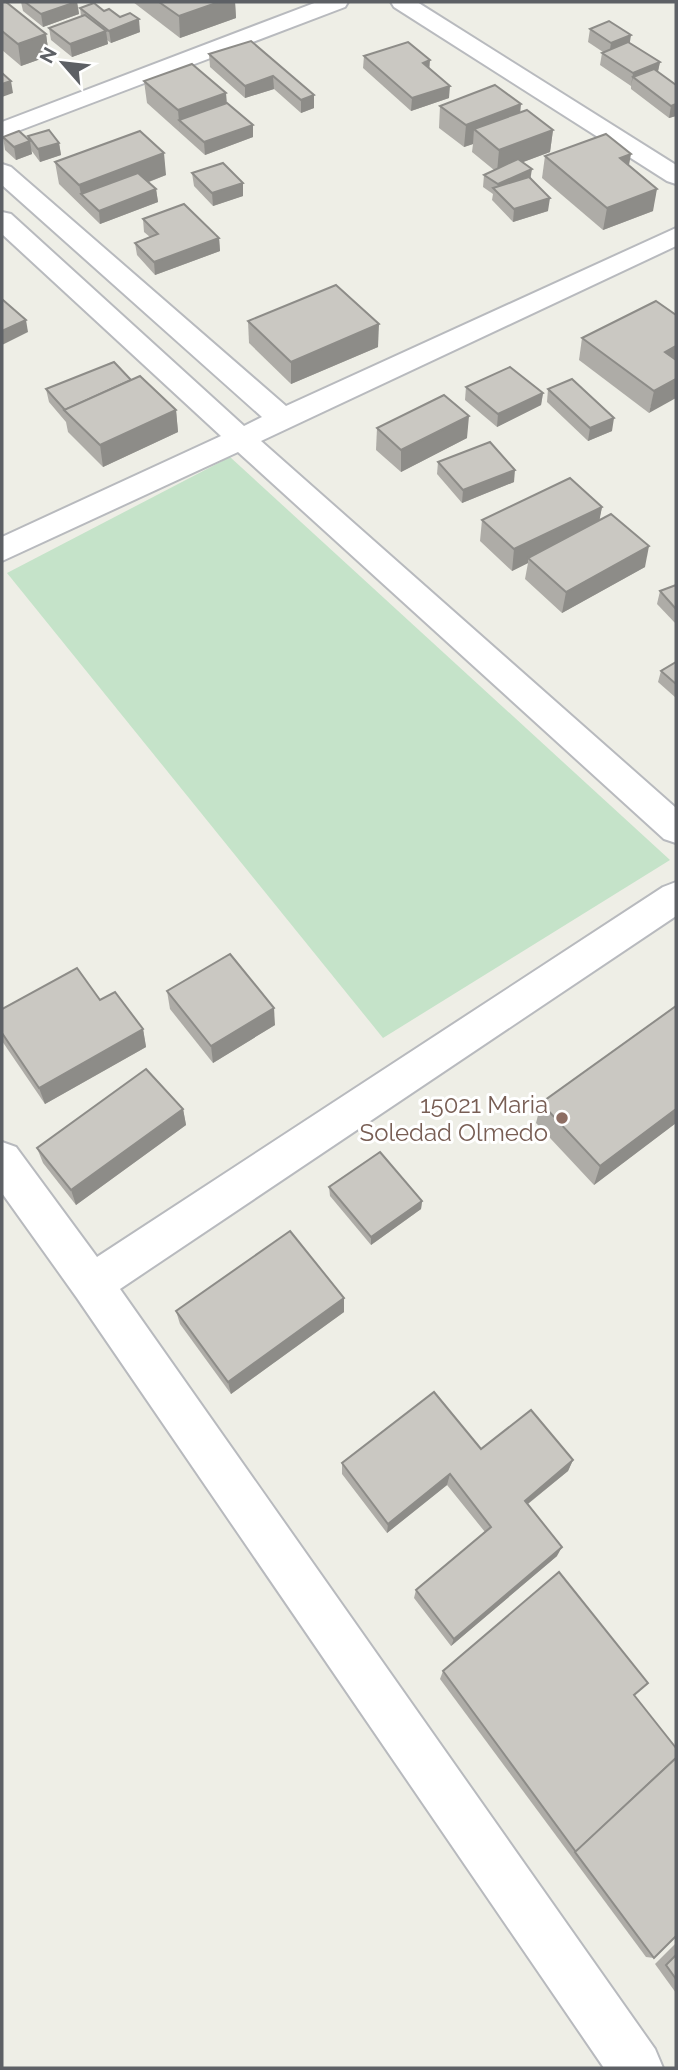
<svg xmlns="http://www.w3.org/2000/svg" width="678" height="2070" font-family="Raleway,sans-serif">
	<rect width="100%" height="100%" fill="#eeeee6"/>
	<!-- green -->
	<polygon fill="#c5e3c9" points="230,457 670,860 383,1038 7,573"/>
	<g fill="none" stroke-linecap="round" stroke-linejoin="round">
		<defs>
			<g id="minor">
				<polygon points="317,2 348,2 345,7 2,137 2,122"/>
				<polygon points="391,2 417,2 676,165 676,184 667,181 394,7"/>
				<polygon points="2,164 11,167 286,406 676,228 676,246 261,441 676,808 676,843 664,839 238,452 2,561 2,537 221,436 2,234 2,212 11,214 244,426 262,417 2,185"/>
				<polygon points="676,882 676,916 120,1289 655,2049 663,2068 604,2068 77,1298 2,1193 2,1142 16,1147 97,1257 663,887"/>
			</g>
		</defs>
		<!-- minor casing -->
		<use href="#minor" stroke="#b8babe" stroke-width="4"/>
		<!-- minor -->
		<use href="#minor" fill="#fff" fill-rule="evenodd"/>
	</g>
	<!-- wall -->
	<g fill="#aeaca7">
		<polygon points="2,2 46,34 49,56 21,66 2,50"/>
		<polygon points="21,2 77,2 79,14 43,27 23,11"/>
		<polygon points="133,2 235,2 236,18 180,38"/>
		<polygon points="80,8 104,11 140,32 111,43 107,40 108,44 72,57 51,40 49,28 81,16"/>
		<polygon points="590,29 630,43 660,62 658,72 676,85 676,116 669,118 631,89 631,86 600,65 602,53 603,52 588,42"/>
		<polygon points="251,41 314,95 314,108 301,113 274,89 245,98 210,67 209,54"/>
		<polygon points="364,56 429,68 449,98 411,111 363,68"/>
		<polygon points="144,81 227,103 253,137 205,155 147,103"/>
		<polygon points="440,106 520,113 553,130 550,152 523,162 548,211 513,222 492,200 493,194 483,187 484,175 494,170 472,152 473,144 464,147 439,128"/>
		<polygon points="28,136 59,143 61,155 40,162 31,150 32,154 16,160 5,150 3,137 28,140"/>
		<polygon points="545,156 629,166 653,211 603,230 542,178"/>
		<polygon points="55,162 166,175 149,182 156,189 158,202 100,224 59,184"/>
		<polygon points="192,173 243,183 243,196 213,206 194,186"/>
		<polygon points="143,219 219,238 220,251 155,275 137,255 135,243 150,237 144,232"/>
		<polygon points="676,315 649,413 579,360 582,338"/>
		<polygon points="248,321 378,347 291,384 249,343"/>
		<polygon points="131,380 176,410 178,432 103,467 68,432 66,422 49,402 46,389"/>
		<polygon points="466,387 543,393 541,405 497,427 465,400"/>
		<polygon points="548,389 612,431 588,441 547,402"/>
		<polygon points="377,428 467,438 401,472 376,450"/>
		<polygon points="438,462 514,482 462,503 437,474"/>
		<polygon points="602,507 599,520 645,567 562,613 525,579 528,563 512,571 480,541 482,520"/>
		<polygon points="676,585 676,624 657,604 660,591"/>
		<polygon points="676,662 676,698 658,682 661,671"/>
		<polygon points="167,991 275,1025 213,1063 170,1009"/>
		<polygon points="100,1000 143,1029 146,1047 45,1104 2,1041 2,1009"/>
		<polygon points="676,1006 676,1123 594,1185 536,1123 541,1103"/>
		<polygon points="183,1109 186,1125 76,1205 43,1163 37,1148"/>
		<polygon points="329,1187 422,1201 421,1209 371,1245 330,1196"/>
		<polygon points="176,1311 344,1312 231,1394 180,1324"/>
		<polygon points="481,1449 573,1460 568,1471 528,1504 557,1556 451,1646 414,1598 416,1590 485,1532 447,1485 387,1533 342,1474 342,1463"/>
		<polygon points="443,1671 634,1695 654,1958 646,1957 440,1679"/>
		<polygon points="676,1943 676,1993 655,1964"/>
	</g>
	<!-- shaded-wall -->
	<g fill="#8d8c88">
		<polygon points="76,2 77,2 79,14 43,27 41,14"/>
		<polygon points="219,2 235,2 236,18 180,38 179,16"/>
		<polygon points="139,19 140,32 111,43 109,31"/>
		<polygon points="106,31 108,44 72,57 70,44"/>
		<polygon points="46,34 49,56 21,66 18,44"/>
		<polygon points="631,35 629,48 609,56 611,43"/>
		<polygon points="430,60 429,73 423,63"/>
		<polygon points="660,62 657,75 633,77 631,86 633,73"/>
		<polygon points="273,76 274,89 245,98 245,86"/>
		<polygon points="11,81 13,93 2,97 2,84"/>
		<polygon points="450,86 449,98 411,111 412,98"/>
		<polygon points="226,93 228,115 179,120 180,133 178,110"/>
		<polygon points="314,95 314,108 301,113 301,100"/>
		<polygon points="521,104 519,126 474,129 473,144 464,147 466,125"/>
		<polygon points="676,104 676,116 669,118 671,106"/>
		<polygon points="253,125 253,137 205,155 204,142"/>
		<polygon points="553,130 550,152 497,172 499,150"/>
		<polygon points="30,141 32,154 16,160 14,147"/>
		<polygon points="59,143 61,155 40,162 38,149"/>
		<polygon points="164,153 166,175 91,204 81,194 79,185"/>
		<polygon points="631,154 627,176 620,158"/>
		<polygon points="532,169 530,181 497,191 498,184"/>
		<polygon points="243,183 243,196 213,206 212,193"/>
		<polygon points="156,189 158,202 100,224 99,211"/>
		<polygon points="657,189 653,211 603,230 607,208"/>
		<polygon points="550,198 548,211 513,222 514,209"/>
		<polygon points="219,238 220,251 155,275 154,262"/>
		<polygon points="26,320 28,332 2,345 2,331"/>
		<polygon points="379,324 378,347 291,384 291,362"/>
		<polygon points="676,346 676,366 665,352"/>
		<polygon points="676,379 676,398 649,413 654,391"/>
		<polygon points="543,393 541,405 497,427 498,414"/>
		<polygon points="176,410 178,432 103,467 100,445"/>
		<polygon points="469,416 467,438 401,472 401,450"/>
		<polygon points="614,418 612,431 588,441 590,428"/>
		<polygon points="515,470 514,482 462,503 463,490"/>
		<polygon points="602,507 598,528 528,558 528,563 512,571 514,549"/>
		<polygon points="649,546 645,567 562,613 566,592"/>
		<polygon points="274,1008 275,1025 213,1063 211,1046"/>
		<polygon points="143,1029 146,1047 45,1104 39,1088"/>
		<polygon points="183,1109 186,1125 76,1205 71,1190"/>
		<polygon points="676,1109 676,1123 594,1185 600,1166"/>
		<polygon points="422,1201 421,1209 371,1245 371,1237"/>
		<polygon points="344,1298 344,1312 231,1394 228,1382"/>
		<polygon points="573,1460 568,1471 520,1510 525,1501"/>
		<polygon points="450,1474 447,1485 387,1533 388,1524"/>
		<polygon points="562,1547 557,1556 451,1646 454,1639"/>
	</g>
	<!-- building -->
	<g fill="#cac8c2" stroke="#8d8c88" stroke-width="2">
		<polygon points="2,2 6,2 46,34 18,44 2,31"/>
		<polygon points="25,2 76,2 41,14"/>
		<polygon points="159,2 219,2 179,16"/>
		<polygon points="94,3 104,11 109,9 120,17 130,13 139,19 109,31 80,8"/>
		<polygon points="85,15 106,31 70,44 49,28"/>
		<polygon points="609,21 631,35 611,43 590,29"/>
		<polygon points="251,41 314,95 301,100 273,76 245,86 209,54"/>
		<polygon points="408,42 430,60 423,63 450,86 412,98 364,56"/>
		<polygon points="628,42 660,62 633,73 602,53"/>
		<polygon points="192,64 226,93 178,110 144,81"/>
		<polygon points="654,69 676,85 676,104 671,106 633,77"/>
		<polygon points="2,73 11,81 2,84"/>
		<polygon points="495,85 521,104 466,125 440,106"/>
		<polygon points="227,103 253,125 204,142 179,120"/>
		<polygon points="527,110 553,130 499,150 474,129"/>
		<polygon points="49,130 59,143 38,149 28,136"/>
		<polygon points="19,131 30,141 14,147 3,137"/>
		<polygon points="140,131 164,153 79,185 55,162"/>
		<polygon points="606,134 631,154 620,158 657,189 607,208 545,156"/>
		<polygon points="518,159 532,169 498,184 484,175"/>
		<polygon points="223,163 243,183 212,193 192,173"/>
		<polygon points="138,173 156,189 99,211 81,194"/>
		<polygon points="529,177 550,198 514,209 493,188"/>
		<polygon points="184,204 219,238 154,262 135,243 158,234 143,219"/>
		<polygon points="336,285 379,324 291,362 248,321"/>
		<polygon points="3,300 26,320 2,331 2,301"/>
		<polygon points="656,301 676,315 676,346 665,352 676,360 676,379 654,391 582,338"/>
		<polygon points="114,362 131,380 65,410 46,389"/>
		<polygon points="510,367 543,393 498,414 466,387"/>
		<polygon points="140,376 176,410 100,445 64,410"/>
		<polygon points="572,379 614,418 590,428 548,389"/>
		<polygon points="444,395 469,416 401,450 377,428"/>
		<polygon points="490,442 515,470 463,490 438,462"/>
		<polygon points="570,478 602,507 514,549 482,520"/>
		<polygon points="611,514 649,546 566,592 528,558"/>
		<polygon points="676,585 676,609 660,591"/>
		<polygon points="676,662 676,684 661,671"/>
		<polygon points="230,954 274,1008 211,1046 167,991"/>
		<polygon points="77,968 100,1000 115,992 143,1029 39,1088 2,1033 2,1009"/>
		<polygon points="676,1006 676,1109 600,1166 541,1103"/>
		<polygon points="146,1069 183,1109 71,1190 37,1148"/>
		<polygon points="380,1152 422,1201 371,1237 329,1187"/>
		<polygon points="290,1231 344,1298 228,1382 176,1311"/>
		<polygon points="434,1392 481,1449 531,1410 573,1460 525,1501 562,1547 454,1639 416,1590 491,1527 450,1474 388,1524 342,1463"/>
		<polygon points="559,1572 648,1683 634,1695 676,1748 676,1758 576,1852 443,1671"/>
		<polygon points="676,1758 676,1936 654,1958 575,1852"/>
		<polygon points="676,1955 676,1979 666,1965"/>
	</g>
	<!-- markers -->
	<circle fill="#8d6e63" stroke="#fff" stroke-width="2.5" cx="562" cy="1118" r="7"/>
	<g text-anchor="middle" dominant-baseline="central" stroke-width="6" stroke-linejoin="round" paint-order="stroke">
		<!-- education labels -->
		<g font-size="24" fill="#785e54" stroke="#fff" text-anchor="end">
			<text x="548" y="1104">15021 Maria<tspan x="548" dy="28">Soledad Olmedo</tspan></text>
		</g>
	</g>
	<!-- border -->
	<rect width="678" height="2070" fill="none" stroke="#5d6065" stroke-width="7"/>
	<!-- north arrow -->
	<g transform="translate(63 63) rotate(298)" stroke="#ffffff" stroke-width="5" paint-order="stroke">
	<path d="M0-5L12 26L0 18L-12 26Z" fill="#5d6065"/>
	<text y="-10" font-size="19" font-weight="bold" text-anchor="middle" fill="#5d6065">N</text>
	</g>
</svg>
